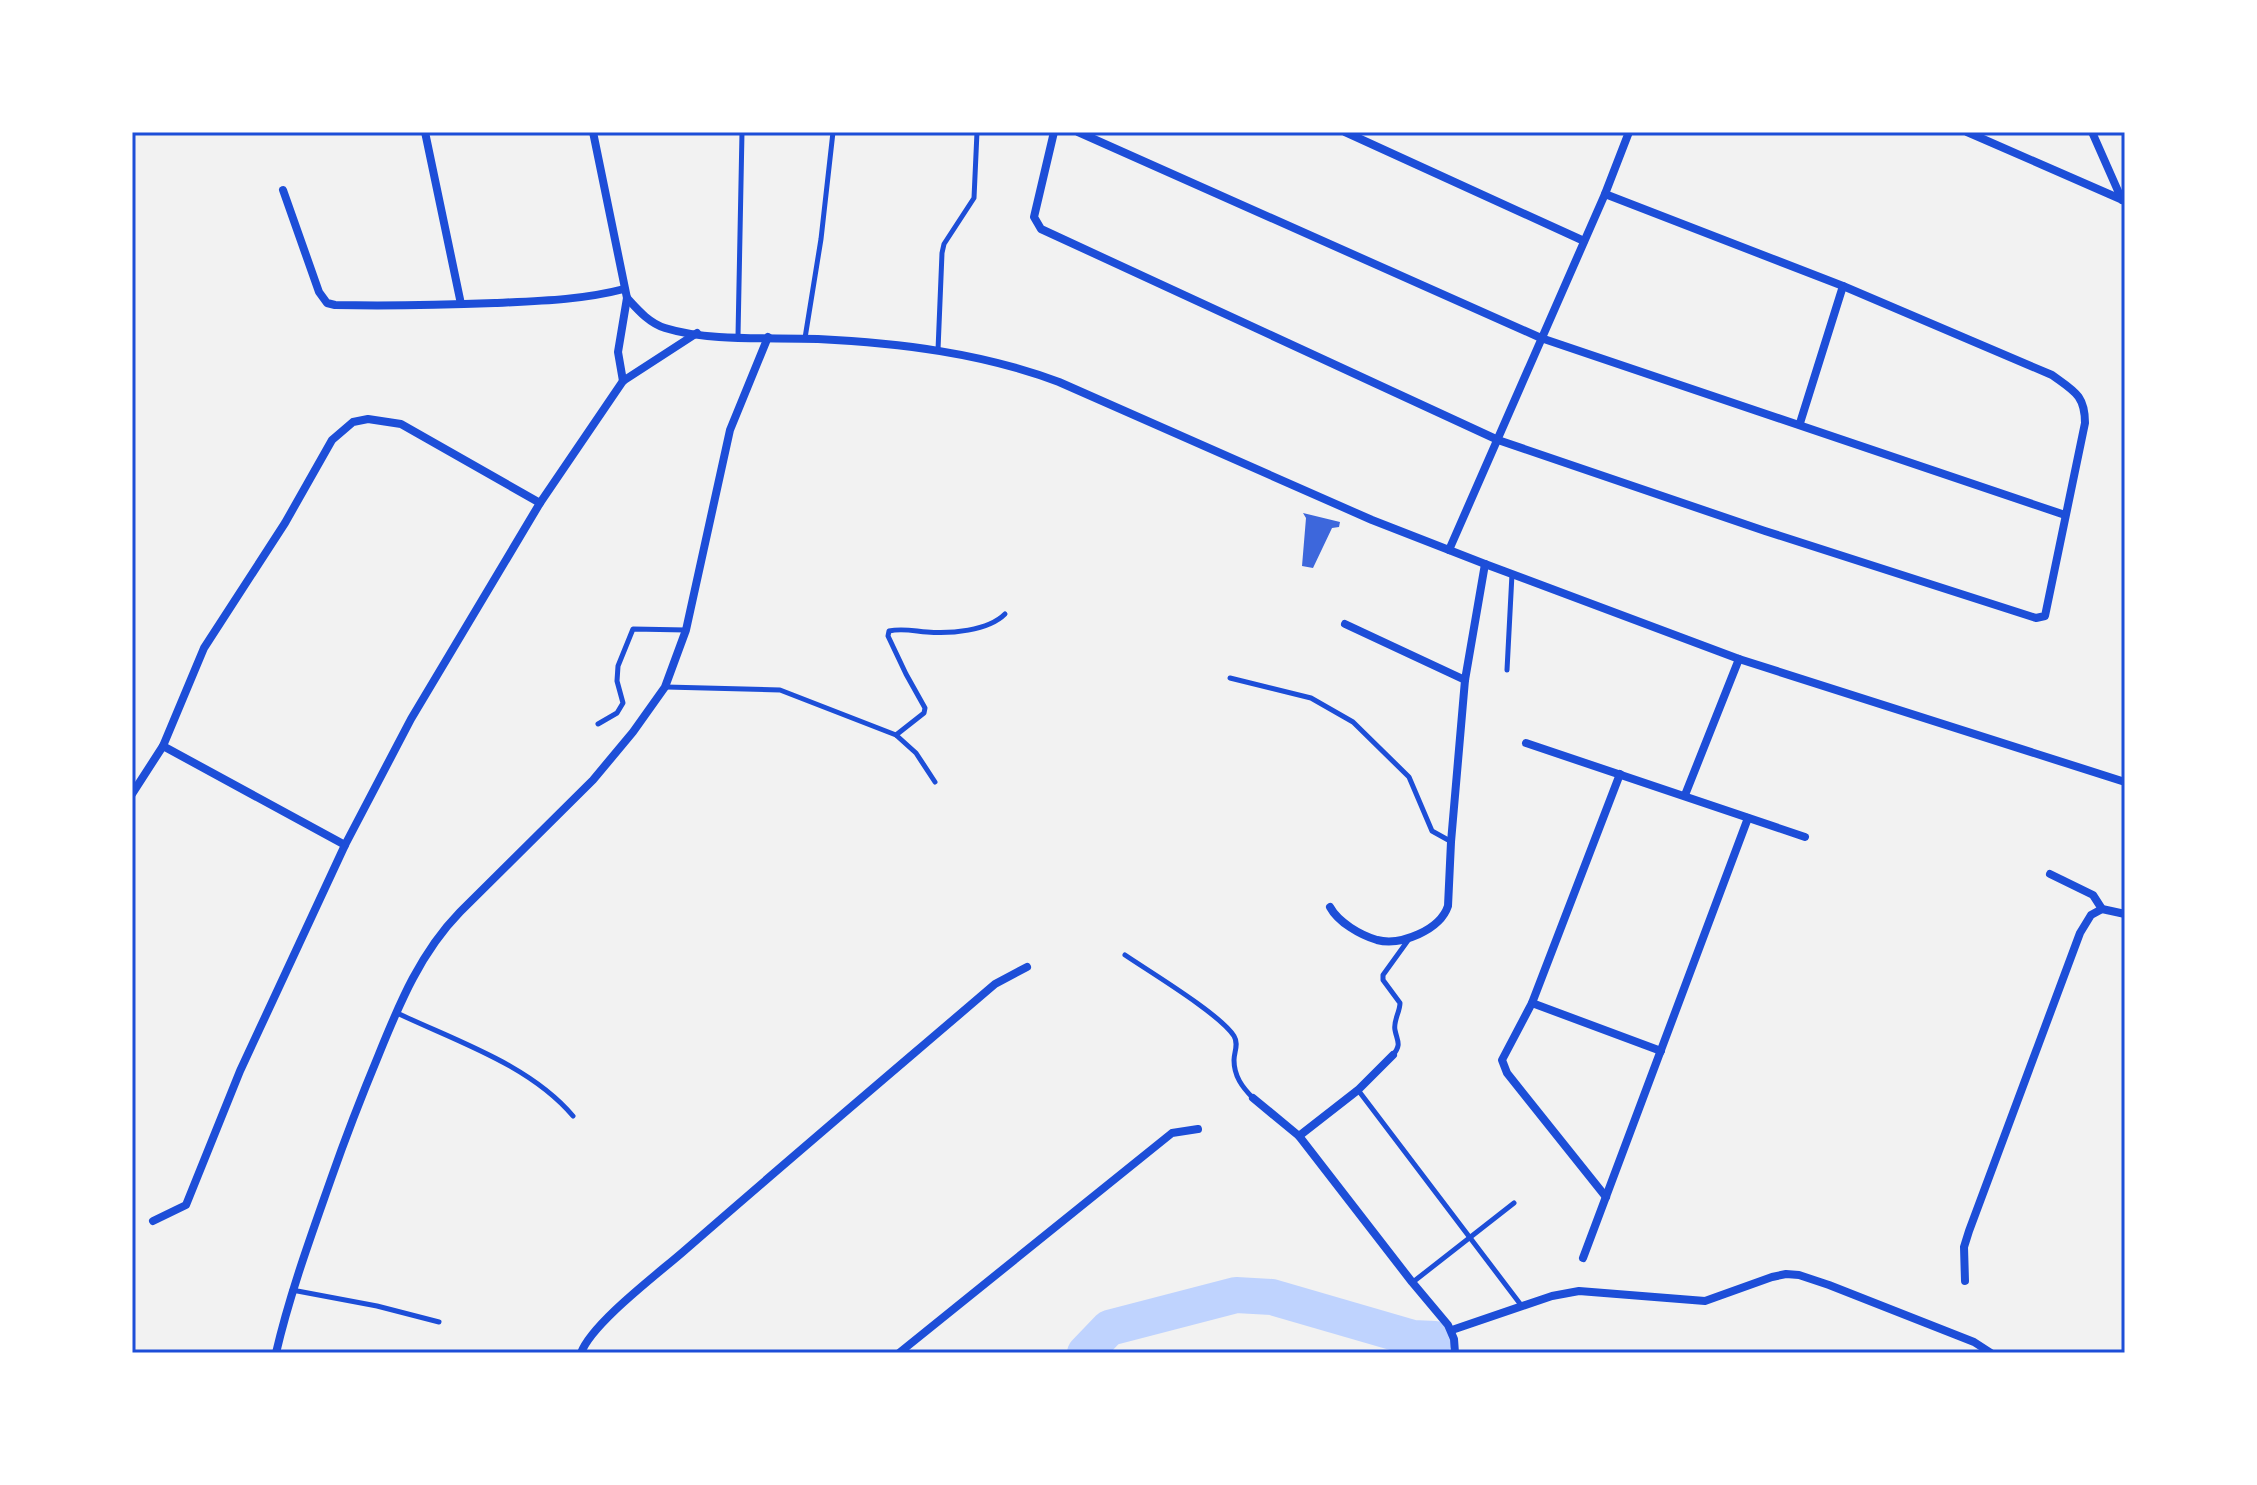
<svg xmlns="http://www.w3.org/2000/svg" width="2257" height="1485" font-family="'Alegreya Sans',sans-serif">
	<rect width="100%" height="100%" fill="#f2f2f2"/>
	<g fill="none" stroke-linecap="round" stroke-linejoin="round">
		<!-- river -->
		<polyline stroke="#bfd3fe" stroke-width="36" points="1085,1353 1109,1328 1236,1295 1272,1297 1413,1338 1435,1339"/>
	</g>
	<!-- building -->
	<polygon fill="#3d67dc" points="1303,513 1340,522 1339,527 1332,528 1313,568 1302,566 1306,518"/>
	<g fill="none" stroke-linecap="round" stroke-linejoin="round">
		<!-- service -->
		<g stroke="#1d4ed8" stroke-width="5">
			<polyline points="738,336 742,132"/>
			<polyline points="805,338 821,239 833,132"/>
			<polyline points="938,350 942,253 944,244 974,198 977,132"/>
			<polyline points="1507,670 1512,574"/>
			<polyline points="1230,678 1311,698 1353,722 1409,777 1432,831 1450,841"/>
			<polyline points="666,687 780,690 896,735 916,753 935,782"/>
			<polyline points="598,724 617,713 623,703 617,681 618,666 633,629 686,630"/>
			<path d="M896,735L924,713L925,708L906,674L888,636L889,631C902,628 914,631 927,632C950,634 988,631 1005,614"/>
			<path d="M1125,955C1150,972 1220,1014 1234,1036C1239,1044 1234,1052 1234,1060C1234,1076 1242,1087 1253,1098"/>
			<path d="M397,1013C456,1041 530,1065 573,1116"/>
			<path d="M1393,1055C1402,1044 1397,1041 1395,1030C1393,1021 1400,1012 1400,1003L1383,980V975L1409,939"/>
			<polyline points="1358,1090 1521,1305"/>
			<polyline points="1413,1282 1514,1203"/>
			<polyline points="292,1290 377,1306 439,1322"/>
		</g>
		<!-- minor -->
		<g stroke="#1d4ed8" stroke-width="8">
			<polyline points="425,132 461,304"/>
			<path d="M593,132L627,298C638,310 649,323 665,328C710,342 770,337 818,339C899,343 982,353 1059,382L1372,520L1485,564L1739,659L2125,782"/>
			<path d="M1054,132L1034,217L1041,229L1498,440L1765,531L2036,618L2045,616L2085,423C2085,395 2074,391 2052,375L1843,286L1605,194"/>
			<polyline points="1078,132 1541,338 2065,515"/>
			<polyline points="1345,132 1584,241"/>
			<polyline points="1967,132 2125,201"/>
			<polyline points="2092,132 2122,200"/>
			<path d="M283,190L319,292L327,303L335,305C388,306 442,305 495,303C539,301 582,300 624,289"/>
			<polyline points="623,381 618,352 627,298"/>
			<polyline points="1800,423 1843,286"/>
			<polyline points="1449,550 1605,194 1629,132"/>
			<polyline points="1345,624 1465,680"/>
			<polyline points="1526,743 1805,837"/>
			<polyline points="163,746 345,845"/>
			<polyline points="132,794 163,746 204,648 285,523 332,440 353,422 368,419 401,424 540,503"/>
			<polyline points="1685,795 1739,659"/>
			<polyline points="2050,874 2093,895 2102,909 2125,914"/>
			<path d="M1330,907C1338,922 1360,935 1377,940C1401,946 1440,930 1448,906L1451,842L1465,680L1485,564"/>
			<polyline points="1532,1003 1661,1051"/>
			<polyline points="1253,1098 1299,1136 1412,1282 1448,1325 1454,1339 1455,1353"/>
			<polyline points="1299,1136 1358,1090 1393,1055"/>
			<polyline points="1606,1197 1507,1073 1502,1060 1532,1003 1620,774"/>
			<polyline points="153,1221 186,1205 240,1071 345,845 411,719 540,503 623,381 697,333"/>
			<polyline points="1583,1258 1748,818"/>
			<polyline points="1965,1281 1964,1247 1969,1231 2080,933 2091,915 2102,909"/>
			<polyline points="1452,1330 1552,1296 1579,1291 1705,1301 1772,1277 1786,1274 1799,1275 1829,1285 1974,1342 1991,1353"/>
			<path d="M276,1353C290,1293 311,1236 331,1179C346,1136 362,1095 379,1054C400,1002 421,952 460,912L593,780L633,732L665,687L686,630L730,430L768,337"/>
			<path d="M581,1353C592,1323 659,1273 684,1251C787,1161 891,1073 995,984L1027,967"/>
			<polyline points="899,1353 1172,1133 1198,1129"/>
		</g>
	</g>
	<!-- border -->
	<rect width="2257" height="1485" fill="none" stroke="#ffffff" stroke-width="268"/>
	<rect x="134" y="134" width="1989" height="1217" fill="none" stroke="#1d4ed8" stroke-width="3"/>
</svg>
